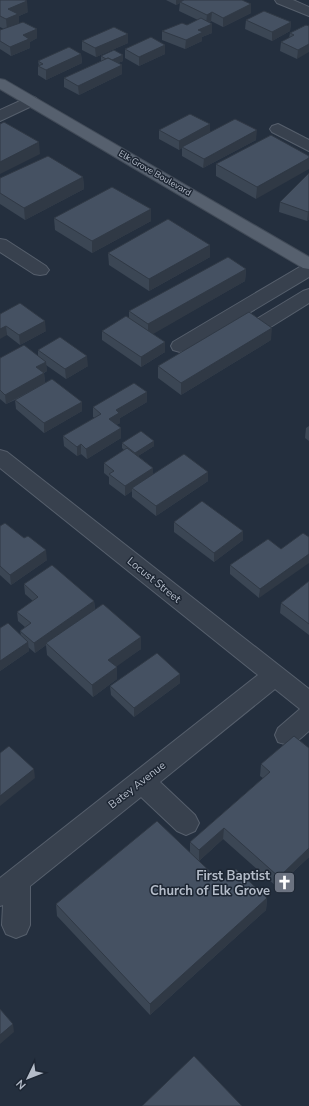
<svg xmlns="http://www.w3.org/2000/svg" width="309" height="1106" font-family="'Nunito Sans',sans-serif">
	<rect width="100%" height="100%" fill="#242f3e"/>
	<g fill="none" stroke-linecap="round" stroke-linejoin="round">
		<defs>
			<g id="minor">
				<polygon points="275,0 293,0 309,7 309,16 277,3"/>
				<polygon points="31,96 36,98 39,101 36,104 0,121 0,110"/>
				<polygon points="278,124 309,140 309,151 272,132 270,129 272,126"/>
				<polygon points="0,239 6,240 46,266 49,270 46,274 40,275 34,274 0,252"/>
				<polygon points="309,264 309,277 187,350 180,352 173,350 171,346 173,342 303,265"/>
				<polygon points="309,289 309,303 269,328 262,330 255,328 253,324 255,320 303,291"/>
				<path d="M0,450L7,452L309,689V731C298,740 293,748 278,742L275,735L278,728L300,709L275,689L160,782L195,815L199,823L195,831L186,835L177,831L141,797L30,886V925L26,934L16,938L6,934L2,925L3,905L0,906V878L258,675L0,468Z"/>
			</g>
			<polygon id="major" points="0,79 5,80 309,257 309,269 303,268 0,89"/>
		</defs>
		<!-- minor casing -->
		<use href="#minor" stroke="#565f6c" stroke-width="2"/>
		<!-- major casing -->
		<use href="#major" stroke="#414a57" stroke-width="2"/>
		<!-- minor -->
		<use href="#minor" fill="#38414e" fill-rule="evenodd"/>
		<!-- major -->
		<use href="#major" fill="#56606e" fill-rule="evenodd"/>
	</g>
	<!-- wall -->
	<g fill="#3b4654">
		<polygon points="0,0 28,12 19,16 19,23 37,29 37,38 30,42 30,48 11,56 0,49 0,30 4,29 0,27"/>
		<polygon points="166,0 242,0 251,13 223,27 211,21 210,22 212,33 202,37 202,41 185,49 162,40 162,31 187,25 198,20 179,11 180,3 176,5"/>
		<polygon points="246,20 291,22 290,31 272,41 245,29"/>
		<polygon points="309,26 297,59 280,51 281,42 289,38 290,33"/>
		<polygon points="82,41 128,43 96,57 82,50"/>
		<polygon points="165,45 165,54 139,66 125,58 125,49"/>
		<polygon points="81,54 82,63 46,80 38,75 38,66 39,66 38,61"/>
		<polygon points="101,56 123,61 118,63 122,74 79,95 64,87 64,78 101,61"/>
		<polygon points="210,124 210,132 256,140 203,168 182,156 182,148 179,150 159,139 159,130"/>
		<polygon points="271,135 256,199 216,176 216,164"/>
		<polygon points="309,173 309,219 307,221 279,212 280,202"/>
		<polygon points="83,177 84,189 25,220 0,204 0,178"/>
		<polygon points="151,209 151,221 92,253 55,230 54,218"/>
		<polygon points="210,245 210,257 149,291 109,265 108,253"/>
		<polygon points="246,269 245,281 152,334 165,342 165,352 141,367 102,340 102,331 129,319 129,311"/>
		<polygon points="0,314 46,331 20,345 7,335"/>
		<polygon points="271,340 181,395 158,378 158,366"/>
		<polygon points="38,350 88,366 66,379 46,365 47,371 44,373 45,383 82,402 82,411 44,433 16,409 15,400 6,404 0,399 0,358 38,356"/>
		<polygon points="147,402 120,418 120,423 116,425 121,428 121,438 87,459 81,454 77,456 64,446 63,436 95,418 93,417 93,407"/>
		<polygon points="309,426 309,441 305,438 306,428"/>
		<polygon points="122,443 154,446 138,456 153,468 153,474 208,481 156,516 132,497 132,491 125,496 109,484 109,477 104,473 104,463 124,450 122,448"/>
		<polygon points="174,522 243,540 214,562 174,532"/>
		<polygon points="0,526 24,538 47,560 11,585 0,575"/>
		<polygon points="268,539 259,598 230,574 230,565"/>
		<polygon points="309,581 309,635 280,613 281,603"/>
		<polygon points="24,584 94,601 95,609 141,649 116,666 117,667 117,679 93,697 47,655 46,645 35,653 28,647 29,651 0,671 0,628 21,635 20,631 25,627 18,621 17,612 33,601 25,594"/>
		<polygon points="180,683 134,717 111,695 110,686"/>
		<polygon points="309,748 309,857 277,887 223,839 199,861 221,882 267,898 266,910 150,1015 57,916 56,904 190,852 190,842 263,778 260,776 261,764"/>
	</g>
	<!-- shaded-wall -->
	<g fill="#303945">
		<polygon points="176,0 187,0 180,2 180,3 176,5"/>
		<polygon points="27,1 28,12 19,16 19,25 7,30 6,19 8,9"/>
		<polygon points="251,4 251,13 223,27 223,18"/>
		<polygon points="212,12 211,21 206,24 207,15"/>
		<polygon points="291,22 290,31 272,41 272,32"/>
		<polygon points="212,24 212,33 202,37 202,41 185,49 186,40 198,30"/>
		<polygon points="37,29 37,38 30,42 30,48 11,56 10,47 23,35"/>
		<polygon points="128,34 128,43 96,57 95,48"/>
		<polygon points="309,44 309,52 297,59 298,50"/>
		<polygon points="165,45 165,54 139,66 139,57"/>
		<polygon points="81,54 82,63 46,80 46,70"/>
		<polygon points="123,55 123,61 110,66 110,61"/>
		<polygon points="122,65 122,74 79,95 78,86"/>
		<polygon points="210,124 210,134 182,147 182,148 179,150 179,141"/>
		<polygon points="257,130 256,140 203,168 204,159"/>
		<polygon points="39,142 40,154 0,174 0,162"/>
		<polygon points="309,158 309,169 256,199 257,187"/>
		<polygon points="83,177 84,189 25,220 24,208"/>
		<polygon points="151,209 151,221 92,253 92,241"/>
		<polygon points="309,211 309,219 307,221 308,212"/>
		<polygon points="210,245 210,257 149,291 149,279"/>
		<polygon points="246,269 245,281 148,337 148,324"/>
		<polygon points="45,321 46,331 20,345 19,335"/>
		<polygon points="6,326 7,335 0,339 0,329"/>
		<polygon points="272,328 271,340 181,395 181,383"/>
		<polygon points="165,342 165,352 141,367 141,357"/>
		<polygon points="87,356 88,366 66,379 65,369"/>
		<polygon points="46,362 47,371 37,376 36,367"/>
		<polygon points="44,373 45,383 6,404 5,395"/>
		<polygon points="147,392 147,402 120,418 120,423 109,429 109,419 116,410"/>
		<polygon points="82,402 82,411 44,433 44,423"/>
		<polygon points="121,428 121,438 87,459 86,449"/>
		<polygon points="154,441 154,446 135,458 135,453"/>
		<polygon points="81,444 81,454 77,456 77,447"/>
		<polygon points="153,468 153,477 132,488 132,491 125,496 125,486"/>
		<polygon points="208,472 208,481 156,516 156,506"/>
		<polygon points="243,531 243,540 214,562 214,553"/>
		<polygon points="46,550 47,560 11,585 10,575"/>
		<polygon points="309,554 309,563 259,598 260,589"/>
		<polygon points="94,601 95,610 46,643 46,645 35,653 34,643"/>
		<polygon points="141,637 141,649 109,672 108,660"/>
		<polygon points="28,642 29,651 0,671 0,661"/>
		<polygon points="117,667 117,679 93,697 92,685"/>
		<polygon points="180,674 180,683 134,717 134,708"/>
		<polygon points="34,769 35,778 0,806 0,796"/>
		<polygon points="224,828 223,839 199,861 199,850"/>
		<polygon points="309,848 309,857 277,887 279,877"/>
		<polygon points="267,898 266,910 150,1015 150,1004"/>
		<polygon points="13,1024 14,1032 0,1044 0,1035"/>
	</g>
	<!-- building -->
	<g fill="#455162" stroke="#303945">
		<polygon points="0,0 25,0 27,1 8,9 18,14 6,19 0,16"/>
		<polygon points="184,0 242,0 251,4 223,18 212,12 207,15 180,2"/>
		<polygon points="264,11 291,22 272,32 246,20"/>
		<polygon points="201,18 212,24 198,30 203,32 186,40 162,31 182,23 187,25"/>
		<polygon points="23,22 37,29 23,35 29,39 10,47 0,41 0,30"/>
		<polygon points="306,25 309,26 309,44 298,50 281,42 294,35 290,33"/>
		<polygon points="114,27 128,34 95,48 82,41"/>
		<polygon points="151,37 165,45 139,57 125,49"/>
		<polygon points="69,47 81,54 46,70 38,66 43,64 38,61"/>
		<polygon points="114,50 123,55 112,60 108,58 106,59 101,56"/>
		<polygon points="108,58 122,65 78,86 64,78"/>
		<polygon points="190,114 210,124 179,141 159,130"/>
		<polygon points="235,119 257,130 204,159 182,147"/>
		<polygon points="4,122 39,142 0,162 0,124"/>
		<polygon points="271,135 309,156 309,158 257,187 216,164"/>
		<polygon points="48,156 83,177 24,208 0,193 0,178"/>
		<polygon points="309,173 309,211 308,212 280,202"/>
		<polygon points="112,187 151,209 92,241 54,218"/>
		<polygon points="168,219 210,245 149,279 108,253"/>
		<polygon points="228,257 246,269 148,324 129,311"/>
		<polygon points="20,303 45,321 19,335 6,326 0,329 0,314"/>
		<polygon points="249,312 272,328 181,383 158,366"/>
		<polygon points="126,316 165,342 141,357 102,331"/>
		<polygon points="60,337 87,356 65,369 38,350"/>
		<polygon points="24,345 46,362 36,367 44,373 5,395 0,390 0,358"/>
		<polygon points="52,379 82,402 44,423 15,400"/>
		<polygon points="134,383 147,392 116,410 119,413 109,419 121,428 86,449 81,444 77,447 63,436 101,414 93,407"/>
		<polygon points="141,431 154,441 135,453 122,443"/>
		<polygon points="127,448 153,468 125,486 109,474 114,471 104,463"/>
		<polygon points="184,454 208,472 156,506 132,488"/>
		<polygon points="202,501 243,531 214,553 174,522"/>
		<polygon points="5,523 24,538 28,536 46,550 10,575 0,566 0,526"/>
		<polygon points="303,533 309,537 309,554 260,589 230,565 268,539 281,549"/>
		<polygon points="52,565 94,601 34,643 20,631 31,623 17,612 38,597 24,584"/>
		<polygon points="309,581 309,624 281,603"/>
		<polygon points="103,604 141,637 108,660 117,667 92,685 46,643"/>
		<polygon points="8,623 28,642 0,661 0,628"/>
		<polygon points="157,653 180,674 134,708 110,686"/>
		<polygon points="294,736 309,748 309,848 279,877 224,828 199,850 190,842 270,772 261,764"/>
		<polygon points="9,746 34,769 0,796 0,753"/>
		<polygon points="157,821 221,882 236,869 267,898 150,1004 56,904"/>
		<polygon points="0,1009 13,1024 0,1035"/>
		<polygon points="194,1056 242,1106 142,1106"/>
	</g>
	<!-- icons -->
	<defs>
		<symbol id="church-square" viewBox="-11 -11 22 22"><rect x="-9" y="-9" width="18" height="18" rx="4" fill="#6b7280" stroke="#1d2633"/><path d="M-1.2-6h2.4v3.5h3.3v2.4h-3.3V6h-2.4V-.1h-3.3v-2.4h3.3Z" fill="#fff"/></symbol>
	</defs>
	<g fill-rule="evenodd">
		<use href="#church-square" x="272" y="870" width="25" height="25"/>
	</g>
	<g text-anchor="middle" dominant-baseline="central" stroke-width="3" stroke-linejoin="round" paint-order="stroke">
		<!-- far-street labels -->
		<g font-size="9" fill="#b4bcc9" stroke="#1d2633">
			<text transform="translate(155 173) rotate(30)">Elk Grove Boulevard</text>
		</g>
		<!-- street labels -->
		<g font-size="11" fill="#b4bcc9" stroke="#1d2633">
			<text transform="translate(154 580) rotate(39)">Locust Street</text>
			<text transform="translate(137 785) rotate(-38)">Batey Avenue</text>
		</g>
		<!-- near-poi labels -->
		<g font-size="13" font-weight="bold" fill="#b4bcc9" stroke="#1d2633" text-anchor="end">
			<text x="270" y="876">First Baptist<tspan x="270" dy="15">Church of Elk Grove</tspan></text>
		</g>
	</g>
	<!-- north arrow -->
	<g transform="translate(28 1078) rotate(227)" stroke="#1d2633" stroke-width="3" paint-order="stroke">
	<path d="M0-3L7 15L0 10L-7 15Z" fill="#b4bcc9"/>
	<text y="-6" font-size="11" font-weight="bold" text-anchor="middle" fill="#b4bcc9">N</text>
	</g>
</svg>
